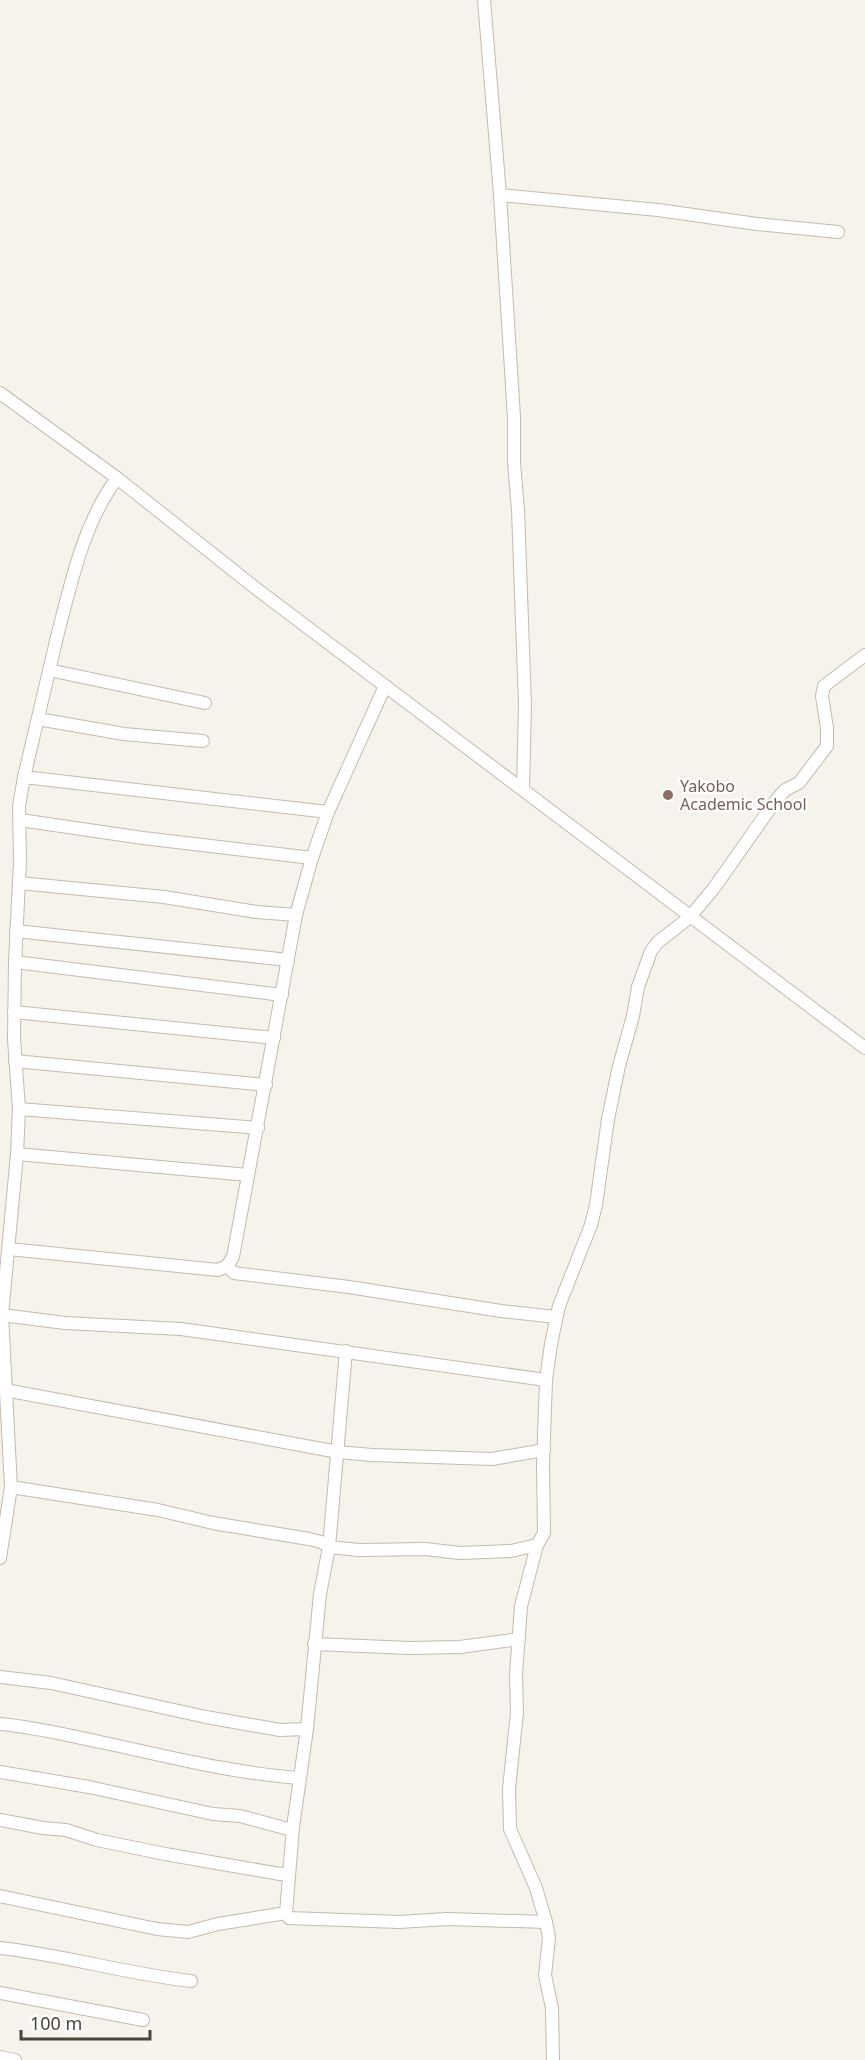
<svg xmlns="http://www.w3.org/2000/svg" width="865" height="2060" font-family="'Noto Sans',sans-serif">
	<rect width="100%" height="100%" fill="#f6f3ec"/>
	<g fill="none" stroke-linecap="round" stroke-linejoin="round">
		<defs>
			<g id="minor">
				<polyline points="484,0 500,195 514,417 514,462 518,510 525,705 523,789"/>
				<polyline points="500,195 658,210 757,224 838,232"/>
				<polyline points="0,393 117,478 258,590 865,1048"/>
				<polyline points="49,670 205,703"/>
				<polyline points="38,719 124,734 203,741"/>
				<polyline points="24,777 328,812"/>
				<polyline points="20,820 143,838 312,858"/>
				<polyline points="19,883 164,897 257,912 296,915"/>
				<polyline points="16,931 288,960"/>
				<polyline points="15,962 282,995"/>
				<polyline points="14,1012 274,1038"/>
				<polyline points="15,1061 266,1085"/>
				<polyline points="19,1109 258,1128"/>
				<polyline points="17,1154 248,1175"/>
				<polyline points="9,1249 218,1270 227,1266 233,1257 296,915 312,858 328,812 385,686"/>
				<polyline points="227,1266 234,1273 349,1287 501,1311 556,1317"/>
				<polyline points="2,1315 65,1323 181,1329 546,1380"/>
				<polyline points="5,1390 338,1452 372,1455 492,1459 544,1450"/>
				<polyline points="11,1487 158,1510 213,1523 309,1539 321,1542 329,1547 359,1550 425,1549 460,1553 511,1551 537,1545"/>
				<path d="M0,1558L11,1487L2,1315L17,1154L19,1109L14,1039L15,962L20,861L19,806L24,777C35,730 46,684 57,637C71,583 83,524 117,478"/>
				<polyline points="314,1644 410,1648 460,1647 519,1639"/>
				<polyline points="0,1677 51,1683 206,1717 280,1730 307,1729"/>
				<path d="M0,1724C34,1727 67,1735 100,1742C166,1756 231,1773 299,1778"/>
				<polyline points="0,1772 89,1787 213,1814 240,1816 292,1830"/>
				<polyline points="0,1820 43,1828 66,1830 97,1840 165,1854 280,1874 289,1873"/>
				<polyline points="0,1896 157,1929 188,1932 218,1924 286,1913 289,1918 399,1922 447,1919 546,1922"/>
				<polyline points="286,1913 293,1827 307,1729 320,1594 329,1547 346,1351"/>
				<path d="M0,1948C64,1955 127,1974 191,1981"/>
				<polyline points="0,1993 143,2020"/>
				<polyline points="0,2057 15,2060"/>
				<polyline points="553,2060 552,2008 545,1975 549,1938 546,1922 536,1888 510,1829 509,1789 517,1712 516,1674 521,1606 537,1545 544,1533 543,1465 546,1380 551,1344 559,1306 591,1225 596,1205 608,1119 619,1066 633,1016 638,987 651,951 658,942 690,917 714,888 776,800 785,790 799,783 827,746 827,728 822,696 824,686 865,655"/>
			</g>
		</defs>
		<!-- minor casing -->
		<use href="#minor" stroke="#c2bbae" stroke-width="14"/>
		<!-- minor -->
		<use href="#minor" stroke="#fff" stroke-width="12"/>
	</g>
	<!-- markers -->
	<circle fill="#8d6e63" stroke="#fff" stroke-width="2" cx="668" cy="795" r="6"/>
	<g text-anchor="middle" dominant-baseline="central" stroke-width="4.5" stroke-linejoin="round" paint-order="stroke">
		<!-- education labels -->
		<g font-size="16" fill="#785e54" stroke="#fff" text-anchor="start">
			<text x="680" y="786">Yakobo<tspan x="680" dy="18">Academic School</tspan></text>
		</g>
	</g>
	<!-- scale -->
	<path d="M21 2030v9h129v-9" fill="none" stroke="#4b4439" stroke-width="3"/>
	<text x="30" y="2030" font-size="18" fill="#4b4439" stroke="#ffffff" stroke-width="4.5" paint-order="stroke">100 m</text>
</svg>
